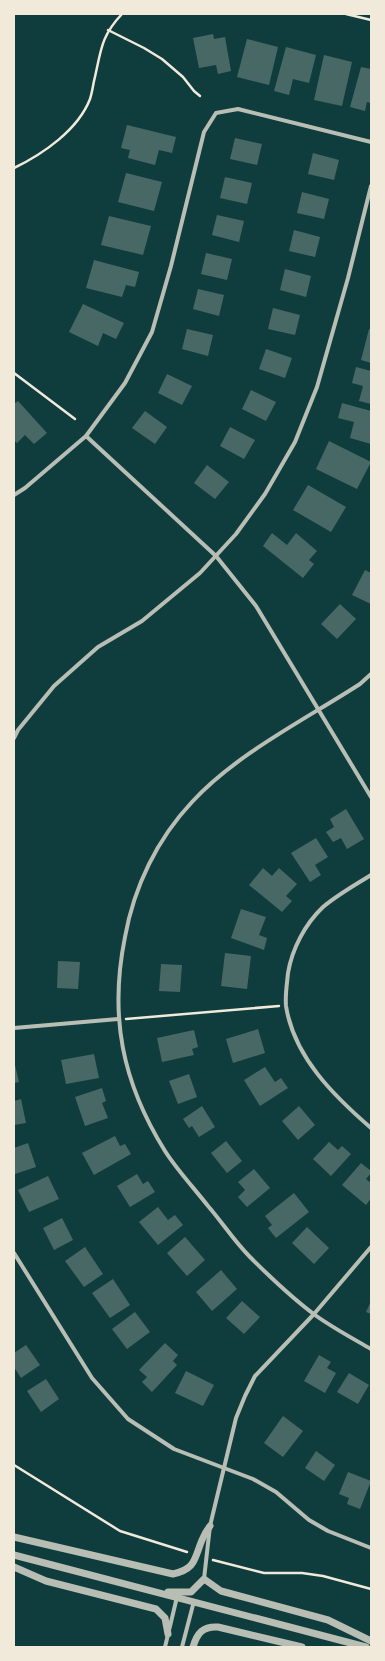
<svg xmlns="http://www.w3.org/2000/svg" width="385" height="1661" font-family="'Roboto Condensed',sans-serif">
	<rect width="100%" height="100%" fill="#0f3d3e"/>
	<!-- building -->
	<g fill="#486865">
		<polygon points="213,34 214,39 225,37 231,71 218,74 216,65 199,68 193,38"/>
		<polygon points="247,39 278,47 269,85 237,77"/>
		<polygon points="286,47 316,55 309,83 293,79 289,95 274,91"/>
		<polygon points="324,55 352,62 342,106 314,100"/>
		<polygon points="361,67 371,69 371,103 367,102 365,111 350,107"/>
		<polygon points="127,125 176,137 172,153 159,150 155,165 128,158 130,150 121,148"/>
		<polygon points="235,138 262,144 257,165 230,159"/>
		<polygon points="313,153 339,160 334,180 308,174"/>
		<polygon points="126,173 162,182 154,211 118,202"/>
		<polygon points="225,177 252,183 247,204 220,198"/>
		<polygon points="302,192 329,199 324,219 297,213"/>
		<polygon points="217,215 244,221 239,242 212,235"/>
		<polygon points="109,216 151,226 143,255 101,245"/>
		<polygon points="294,230 320,237 315,257 289,251"/>
		<polygon points="206,253 232,259 227,280 201,274"/>
		<polygon points="94,260 139,272 135,287 126,285 122,297 86,288"/>
		<polygon points="285,269 311,276 306,297 280,290"/>
		<polygon points="198,289 224,295 219,316 193,309"/>
		<polygon points="83,304 124,323 116,339 103,333 98,346 69,332"/>
		<polygon points="273,308 300,315 295,335 268,329"/>
		<polygon points="187,329 213,335 208,356 182,349"/>
		<polygon points="369,329 371,330 371,363 361,360"/>
		<polygon points="266,349 292,358 285,378 259,369"/>
		<polygon points="356,367 371,371 371,404 359,401 363,386 352,383"/>
		<polygon points="167,374 192,386 182,405 158,393"/>
		<polygon points="251,390 276,402 266,421 242,409"/>
		<polygon points="18,401 47,433 34,444 25,435 17,443 14,440 14,404"/>
		<polygon points="342,403 371,411 371,444 350,438 354,422 338,418"/>
		<polygon points="145,411 167,427 155,444 132,428"/>
		<polygon points="230,427 255,440 244,459 220,446"/>
		<polygon points="329,441 371,462 357,489 316,469"/>
		<polygon points="207,465 229,482 215,499 194,483"/>
		<polygon points="308,485 346,507 331,532 293,510"/>
		<polygon points="272,533 287,545 296,533 317,551 309,560 314,564 303,578 263,546"/>
		<polygon points="365,570 371,573 371,604 352,595"/>
		<polygon points="340,604 356,619 337,639 321,624"/>
		<polygon points="346,809 364,839 347,849 341,838 333,842 326,832 334,827 330,819"/>
		<polygon points="316,838 328,857 315,865 321,875 310,882 291,853"/>
		<polygon points="263,868 272,876 279,868 297,884 286,896 292,901 282,912 249,885"/>
		<polygon points="241,909 266,917 259,935 267,938 264,950 231,938"/>
		<polygon points="225,953 251,956 247,989 221,986"/>
		<polygon points="58,961 80,962 78,989 57,988"/>
		<polygon points="161,964 182,965 180,992 159,991"/>
		<polygon points="258,1029 265,1053 233,1063 226,1039"/>
		<polygon points="194,1030 198,1047 192,1049 194,1055 162,1062 157,1038"/>
		<polygon points="94,1054 99,1078 66,1084 61,1060"/>
		<polygon points="14,1061 19,1082 14,1083"/>
		<polygon points="265,1067 275,1082 281,1078 288,1088 260,1106 244,1080"/>
		<polygon points="189,1074 197,1097 178,1104 169,1081"/>
		<polygon points="102,1088 106,1101 102,1103 108,1118 85,1126 75,1097"/>
		<polygon points="21,1099 26,1123 14,1125 14,1101"/>
		<polygon points="202,1106 215,1127 199,1137 192,1126 189,1128 183,1119"/>
		<polygon points="299,1106 315,1125 298,1140 282,1121"/>
		<polygon points="115,1136 120,1146 125,1144 131,1154 94,1175 82,1153"/>
		<polygon points="226,1141 242,1161 227,1173 211,1153"/>
		<polygon points="329,1142 338,1150 342,1146 351,1154 331,1176 313,1159"/>
		<polygon points="28,1143 36,1167 15,1174 14,1148"/>
		<polygon points="361,1163 371,1171 371,1173 366,1179 371,1183 371,1198 366,1205 342,1185"/>
		<polygon points="254,1169 270,1188 247,1207 238,1197 245,1190 238,1182"/>
		<polygon points="137,1174 143,1184 148,1181 155,1192 130,1207 117,1186"/>
		<polygon points="48,1176 59,1199 29,1212 18,1190"/>
		<polygon points="294,1193 309,1212 276,1238 268,1228 272,1225 265,1216"/>
		<polygon points="158,1207 168,1220 175,1215 183,1225 158,1245 139,1222"/>
		<polygon points="62,1218 73,1240 54,1250 43,1228"/>
		<polygon points="307,1227 329,1248 314,1264 292,1243"/>
		<polygon points="185,1237 205,1260 187,1276 167,1253"/>
		<polygon points="85,1247 103,1274 84,1287 65,1261"/>
		<polygon points="221,1270 237,1289 212,1311 196,1292"/>
		<polygon points="113,1279 130,1305 110,1318 92,1293"/>
		<polygon points="242,1301 260,1317 244,1334 226,1318"/>
		<polygon points="371,1301 371,1314 366,1312"/>
		<polygon points="135,1312 150,1332 127,1349 112,1329"/>
		<polygon points="165,1343 178,1355 173,1361 177,1365 152,1392 142,1382 147,1377 139,1370"/>
		<polygon points="26,1345 40,1365 21,1378 14,1367 14,1353"/>
		<polygon points="319,1355 331,1362 327,1368 336,1373 325,1393 304,1381"/>
		<polygon points="186,1371 214,1385 203,1406 175,1393"/>
		<polygon points="349,1373 369,1385 358,1404 337,1392"/>
		<polygon points="46,1379 59,1399 41,1412 27,1391"/>
		<polygon points="283,1416 303,1431 283,1457 264,1443"/>
		<polygon points="316,1451 335,1465 324,1481 305,1468"/>
		<polygon points="348,1472 371,1481 360,1509 347,1504 349,1498 339,1494"/>
	</g>
	<g fill="none" stroke-linecap="round" stroke-linejoin="round">
		<!-- path -->
		<g stroke="#f1e9da" stroke-width="2.5">
			<polyline points="346,14 371,20"/>
			<polyline points="108,30 144,48 162,59 183,77 194,91 200,96"/>
			<path d="M14,168C43,154 78,130 90,99C92,93 93,86 94,81C101,52 100,37 122,14"/>
			<polyline points="14,373 75,419"/>
			<polyline points="126,1019 279,1006"/>
			<polyline points="14,1465 120,1531 187,1552"/>
			<polyline points="213,1560 264,1573 302,1573 323,1576 371,1589"/>
		</g>
		<!-- minor -->
		<g stroke="#b8beb3" stroke-width="4">
			<polyline points="86,436 216,556 256,606 371,797"/>
			<polyline points="14,495 25,488 86,436 125,383 152,332 171,266 204,132 216,113 238,109 371,142"/>
			<path d="M371,674L360,684C306,719 236,754 192,802C157,839 134,887 125,937C109,1016 122,1082 165,1151C177,1170 194,1188 208,1206C222,1222 234,1241 250,1257C270,1277 292,1298 315,1315C333,1328 352,1338 371,1349"/>
			<polyline points="14,738 18,730 54,686 98,647 142,621 200,573 236,534 265,494 295,442 317,387 348,278 371,186"/>
			<path d="M371,875C355,885 337,895 323,907C305,924 292,949 288,973C287,984 285,995 286,1006C294,1057 334,1096 371,1128"/>
			<polyline points="14,1028 118,1019"/>
			<polyline points="14,1253 92,1378 128,1419 174,1449 253,1479 276,1492 309,1520 328,1531 371,1548"/>
			<polyline points="204,1579 210,1526 236,1418 245,1396 255,1376 314,1314 371,1247"/>
			<polyline points="165,1647 177,1597"/>
			<polyline points="182,1647 194,1601"/>
		</g>
		<!-- tertiary -->
		<g stroke="#b8beb3" stroke-width="7">
			<path d="M14,1537L173,1574C196,1569 194,1559 202,1540C204,1535 207,1530 210,1526"/>
			<polyline points="14,1555 366,1647"/>
			<polyline points="14,1567 46,1581 156,1609 165,1618 168,1634"/>
			<polyline points="168,1592 191,1592 204,1579 221,1591 328,1620 371,1641"/>
			<path d="M193,1647C197,1633 203,1626 218,1627L302,1647"/>
		</g>
	</g>
	<!-- border -->
	<rect width="385" height="1661" fill="none" stroke="#f1e9da" stroke-width="30"/>
</svg>
